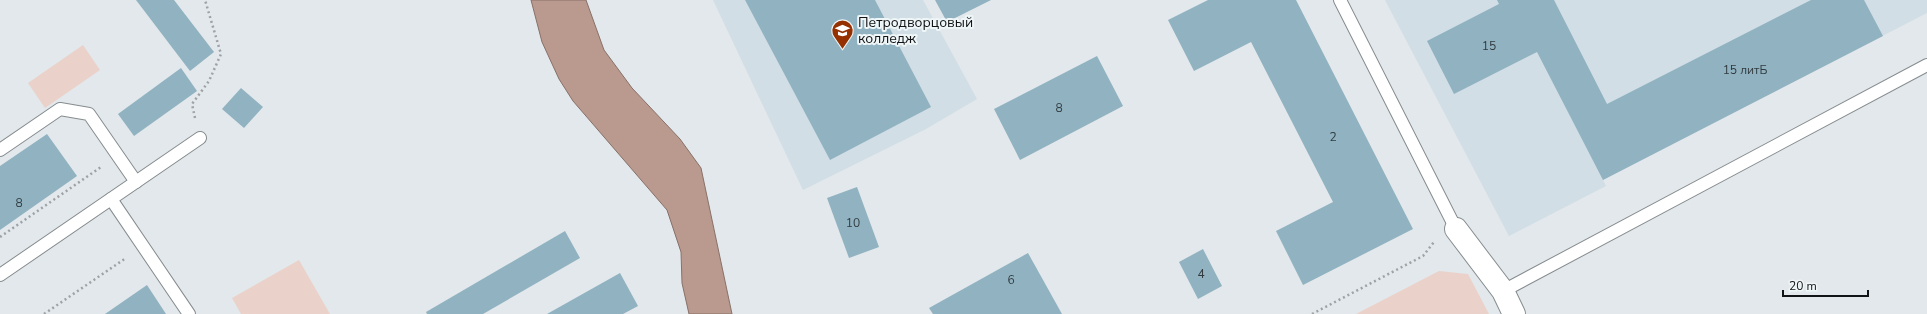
<svg xmlns="http://www.w3.org/2000/svg" width="1927" height="314" font-family="'Nunito Sans',sans-serif">
	<rect width="100%" height="100%" fill="#e2e8eb"/>
	<!-- built -->
	<g fill="#d1dee5">
		<polygon points="713,0 923,0 977,99 926,129 803,190"/>
		<polygon points="1385,0 1927,0 1927,13 1603,180 1606,186 1509,236"/>
	</g>
	<!-- green -->
	<g fill="#ead2ca">
		<polygon points="83,45 100,70 45,108 28,83"/>
		<polygon points="299,260 330,314 241,314 232,298"/>
		<polygon points="1439,271 1468,274 1489,314 1356,314"/>
	</g>
	<!-- water -->
	<polygon fill="#ba998e" stroke="#877169" points="531,0 586,0 604,50 632,88 680,139 701,168 732,314 689,314 682,283 681,252 667,210 573,101 559,79 542,42"/>
	<!-- building -->
	<g fill="#90b2c1">
		<polygon points="136,0 174,0 214,52 190,71"/>
		<polygon points="745,0 875,0 931,107 830,160"/>
		<polygon points="935,0 991,0 947,22"/>
		<polygon points="1208,0 1296,0 1413,229 1303,285 1276,231 1333,202 1251,42 1194,71 1168,20"/>
		<polygon points="1497,0 1554,0 1607,104 1811,0 1864,0 1883,36 1603,180 1537,52 1454,94 1427,41 1499,4"/>
		<polygon points="1097,56 1123,106 1020,160 994,109"/>
		<polygon points="181,68 197,91 134,136 118,114"/>
		<polygon points="241,88 263,107 244,128 222,109"/>
		<polygon points="47,134 77,176 0,230 0,166"/>
		<polygon points="857,187 879,247 849,258 827,198"/>
		<polygon points="565,231 580,258 483,314 427,314 426,312"/>
		<polygon points="1203,249 1222,286 1198,299 1179,262"/>
		<polygon points="1028,253 1062,314 933,314 929,308"/>
		<polygon points="620,273 638,306 623,314 547,314"/>
		<polygon points="147,285 166,314 105,314"/>
	</g>
	<g fill="none" stroke-linecap="round" stroke-linejoin="round">
		<defs>
			<g id="service">
				<polyline points="1340,0 1456,229"/>
				<polyline points="0,150 60,109 89,114 136,182"/>
				<polyline points="111,199 189,314"/>
				<polyline points="0,275 200,138"/>
				<polyline points="1503,291 1927,65"/>
			</g>
			<polyline id="minor" points="1456,229 1503,291 1514,314"/>
		</defs>
		<!-- service casing -->
		<use href="#service" stroke="#868c8e" stroke-width="14"/>
		<!-- minor casing -->
		<use href="#minor" stroke="#868c8e" stroke-width="24"/>
		<!-- path -->
		<g stroke="#9ea2a5" stroke-width="2.5" stroke-dasharray="2 3" stroke-linecap="butt">
			<polyline points="195,118 192,104 209,81 221,54 205,0"/>
			<polyline points="0,237 101,167"/>
			<polyline points="44,314 126,258"/>
			<polyline points="1312,314 1423,256 1434,242"/>
		</g>
		<!-- service -->
		<use href="#service" stroke="#fff" stroke-width="12"/>
		<!-- minor -->
		<use href="#minor" stroke="#fff" stroke-width="22"/>
	</g>
	<!-- icons -->
	<defs>
		<symbol id="university-pin" viewBox="-11 -11 22 30"><path d="M0 17L-7.5 6A9.5 9.5 0 1 1 7.5 6Z" fill="#953000" stroke="#eff6f8"/><path d="M0-5L7-2L0 1L-7-2ZM-4 1L0 2.5L4 1V4Q0 6-4 4Z" fill="#fff"/></symbol>
	</defs>
	<g fill-rule="evenodd">
		<use href="#university-pin" x="830" y="18" width="25" height="34"/>
	</g>
	<g text-anchor="middle" dominant-baseline="central" stroke-width="4" stroke-linejoin="round" paint-order="stroke">
		<!-- number labels -->
		<g font-size="12" fill="#313b3f">
			<text x="1489" y="46">15</text>
			<text x="1745" y="70">15 литБ</text>
			<text x="1059" y="108">8</text>
			<text x="1333" y="137">2</text>
			<text x="19" y="203">8</text>
			<text x="853" y="223">10</text>
			<text x="1201" y="274">4</text>
			<text x="1011" y="280">6</text>
		</g>
		<!-- poi labels -->
		<g font-size="14" fill="#111314" stroke="#eff6f8" text-anchor="start">
			<text x="858" y="22">Петродворцовый<tspan x="858" dy="16">колледж</tspan></text>
		</g>
	</g>
	<!-- scale -->
	<path d="M1783 290v6h85v-6" fill="none" stroke="#111314" stroke-width="2"/>
	<text x="1789" y="290" font-size="12" fill="#111314" stroke="#eff6f8" stroke-width="3" paint-order="stroke">20 m</text>
</svg>
